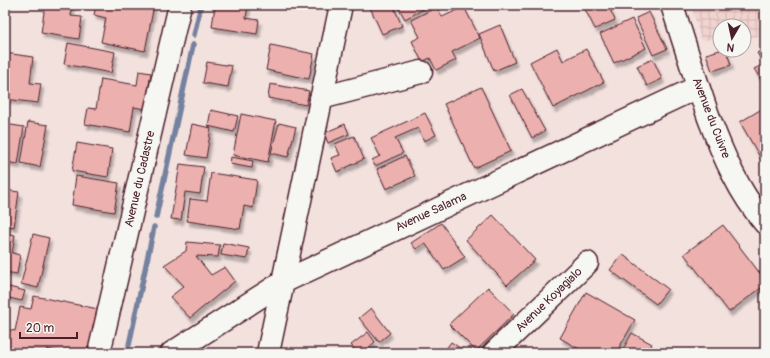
<svg xmlns="http://www.w3.org/2000/svg" width="770" height="358" font-family="Pangolin,sans-serif">
	<defs>
		<pattern id="industrial-grid" width="8" height="8" patternUnits="userSpaceOnUse"><rect width="8" height="8" fill="#f1d3d0"/><path d="M0 4h8M4 0v8" fill="none" stroke="#d0b5b3"/></pattern>
		<filter id="shadow"><feDropShadow dx="2.5" dy="4.5" stdDeviation="1" flood-color="#0004"/></filter>
	</defs>
	<rect width="100%" height="100%" fill="#f3e1de"/>
	<filter id="ink" filterUnits="userSpaceOnUse"><feTurbulence type="fractalNoise" baseFrequency=".025" numOctaves="2"/><feDisplacementMap in="SourceGraphic" scale="8" xChannelSelector="R" yChannelSelector="G"/><feConvolveMatrix kernelMatrix="1 2 1 2 8 2 1 2 1" color-interpolation-filters="sRGB"/></filter>
	<g filter="url(#ink)">
		<!-- industrial -->
		<polygon fill="url(#industrial-grid)" points="691,5 765,5 765,36 744,37 744,26 720,26 720,39 701,40"/>
		<g fill="none" stroke-linecap="round" stroke-linejoin="round">
			<!-- stream -->
			<g stroke="#75829f" stroke-width="5.5">
				<polyline points="194,35 201,5"/>
				<polyline points="156,217 193,45"/>
				<polyline points="129,345 154,227"/>
			</g>
		</g>
		<!-- building -->
		<g fill="#ecb1ae" stroke="#4a1f2b" filter="url(#shadow)">
			<polygon points="45,5 72,5 71,16 82,17 79,39 41,33"/>
			<polygon points="96,5 154,5 145,51 101,42 106,18 94,15"/>
			<polygon points="215,5 248,5 246,18 259,20 257,34 212,27"/>
			<polygon points="369,5 393,5 402,26 382,34"/>
			<polygon points="397,5 431,5 405,19"/>
			<polygon points="583,5 608,5 615,20 595,29"/>
			<polygon points="437,7 442,17 464,7 480,38 452,52 456,60 436,70 430,58 422,62 412,41 420,37 411,20"/>
			<polygon points="649,12 667,49 653,55 636,18"/>
			<polygon points="632,19 646,48 614,63 600,34"/>
			<polygon points="500,25 515,62 494,71 479,34"/>
			<polygon points="68,43 115,52 111,73 64,64"/>
			<polygon points="271,45 314,54 309,79 266,70"/>
			<polygon points="557,48 563,61 586,49 604,82 553,108 530,62"/>
			<polygon points="765,48 765,86 754,69 764,64 757,53"/>
			<polygon points="720,50 726,50 731,65 712,71 706,54"/>
			<polygon points="5,53 33,57 30,83 41,84 38,103 5,99"/>
			<polygon points="653,59 662,79 647,86 637,66"/>
			<polygon points="207,62 232,66 228,87 203,83"/>
			<polygon points="139,71 151,73 145,109 134,107 130,132 85,124 88,108 96,109 101,79 137,85"/>
			<polygon points="270,84 309,91 306,105 268,98"/>
			<polygon points="481,87 511,151 474,168 444,104"/>
			<polygon points="522,89 545,131 532,138 510,95"/>
			<polygon points="765,107 765,166 740,122"/>
			<polygon points="211,110 238,116 234,132 208,126"/>
			<polygon points="425,113 436,135 424,141 418,128 395,138 403,153 375,166 372,160 380,156 371,138"/>
			<polygon points="241,114 276,121 268,162 233,155"/>
			<polygon points="28,122 48,125 40,167 21,163"/>
			<polygon points="279,123 296,127 288,157 271,153"/>
			<polygon points="5,124 24,127 18,164 5,162"/>
			<polygon points="192,124 211,128 206,158 186,155"/>
			<polygon points="345,124 349,134 328,143 324,133"/>
			<polygon points="354,136 364,159 337,172 331,158 340,155 335,144"/>
			<polygon points="77,143 112,149 108,177 72,171"/>
			<polygon points="405,156 415,176 386,189 377,169"/>
			<polygon points="231,157 253,161 252,168 230,164"/>
			<polygon points="180,164 204,167 200,194 185,192 181,220 171,219"/>
			<polygon points="211,173 257,180 253,208 244,206 240,229 187,221 190,199 207,201"/>
			<polygon points="76,176 119,183 114,212 72,205"/>
			<polygon points="5,190 19,192 14,227 5,225"/>
			<polygon points="493,215 535,260 507,285 466,240"/>
			<polygon points="441,223 465,257 444,270 425,243 416,249 411,243"/>
			<polygon points="723,225 765,280 765,285 729,312 684,254"/>
			<polygon points="5,233 15,235 12,253 20,255 17,274 5,272"/>
			<polygon points="33,234 49,238 38,288 21,284"/>
			<polygon points="187,242 220,245 218,257 196,256 211,275 225,267 235,281 190,318 170,297 184,286 164,265 186,251"/>
			<polygon points="223,243 249,248 247,259 221,255"/>
			<polygon points="622,254 668,289 656,304 610,270"/>
			<polygon points="5,286 25,291 22,301 5,297"/>
			<polygon points="488,287 514,314 476,351 449,324"/>
			<polygon points="586,292 635,320 616,353 586,353 560,338"/>
			<polygon points="34,296 98,309 88,353 65,353 47,349 46,353 5,353 5,329 15,331 20,307 31,309"/>
			<polygon points="371,308 390,333 379,342 359,318"/>
			<polygon points="368,332 375,342 362,353 357,353 351,345"/>
			<polygon points="632,333 652,344 647,353 621,353"/>
			<polygon points="451,342 466,352 465,353 443,353"/>
		</g>
		<g fill="none" stroke-linecap="round" stroke-linejoin="round">
			<defs>
				<g id="minor">
					<path d="M672,5C684,43 696,81 709,118C723,155 739,193 765,223"/>
					<polyline points="321,98 421,72"/>
					<polyline points="99,353 180,5"/>
					<polyline points="172,353 283,282 698,87"/>
					<polyline points="268,353 341,5"/>
					<polyline points="494,353 587,263"/>
				</g>
			</defs>
			<!-- minor casing -->
			<use href="#minor" stroke="#4a1f2b" stroke-width="25"/>
			<!-- minor -->
			<use href="#minor" stroke="#f6f6f2" stroke-width="22"/>
		</g>
	</g>
	<g text-anchor="middle" dominant-baseline="central" stroke-width="3.5" stroke-linejoin="round" paint-order="stroke">
		<!-- street labels -->
		<g font-size="12" fill="#4a1f2b" stroke="#f6f6f2">
			<text transform="translate(711 118) rotate(69)">Avenue du Cuivre</text>
			<text transform="translate(140 179) rotate(-77)">Avenue du Cadastre</text>
			<text transform="translate(431 212) rotate(-25)">Avenue Salama</text>
			<text transform="translate(549 300) rotate(-44)">Avenue Koyagialo</text>
		</g>
	</g>
	<!-- margin -->
	<rect width="770" height="358" fill="none" stroke="#f6f6f2" stroke-width="20"/>
	<rect x="10" y="10" width="750" height="338" fill="none" stroke="#4a1f2b" stroke-width="1.5" filter="url(#ink)"/>
	<!-- north arrow -->
	<g transform="translate(732 38) rotate(189)"><circle r="19" fill="#f6f6f2" stroke="#b1a0a2"/>
	<path d="M0-3L7 15L0 10L-7 15Z" fill="#4a1f2b"/>
	<text y="-6" font-size="11" font-weight="bold" text-anchor="middle" fill="#4a1f2b">N</text>
	</g>
	<!-- scale -->
	<path d="M20 332v6h57v-6" fill="none" stroke="#4a1f2b" stroke-width="2"/>
	<text x="26" y="332" font-size="12" fill="#4a1f2b" stroke="#f6f6f2" stroke-width="3" paint-order="stroke">20 m</text>
</svg>
